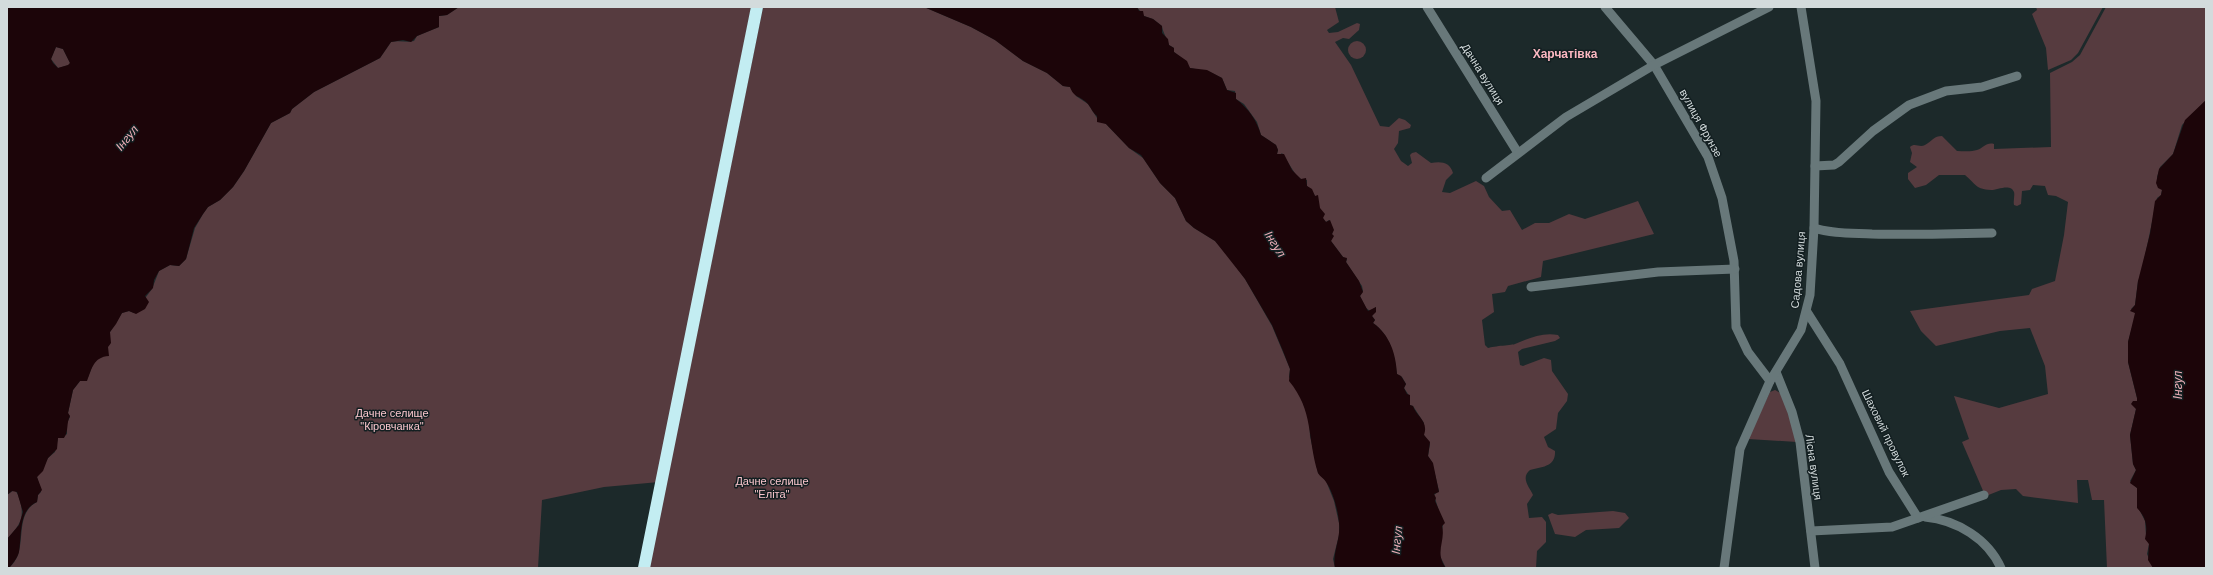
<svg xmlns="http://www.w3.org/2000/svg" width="2213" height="575" font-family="Helvetica,sans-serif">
	<rect width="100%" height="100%" fill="#1c292a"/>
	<!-- green -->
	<g fill="#563b3f">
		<path d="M459,7H751L659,482L604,487L542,500L538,568H9C13,564 16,560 18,555C24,538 17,512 37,502L38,495L41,492L37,477L48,458L55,452L58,438H62L67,434V423L70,417L68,413L73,390L80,381L88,377L94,362L110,344V332L122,313L129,311L134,313L152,289L159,271L170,265L179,266L186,259L195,228L203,214L208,207L220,200L233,187L244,171L271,123L290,113L292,109L314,92L380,58L391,42C400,40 407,43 414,41L417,36L439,27V16L447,15Z"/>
		<polygon points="763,7 924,7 971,27 995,40 1023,61 1047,73 1063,86 1070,87 1076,96 1088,104 1097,118 1106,124 1129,148 1143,158 1160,183 1175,198 1186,221 1194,228 1215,241 1229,257 1245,279 1272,326 1290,369 1289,377 1297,388 1303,403 1309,419 1310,436 1318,473 1326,481 1334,501 1339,523 1339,535 1333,559 1335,568 649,568"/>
		<path d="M1137,7H1335L1339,22L1327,30L1329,33L1338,32L1357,23L1360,24L1359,30L1349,39L1343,38L1335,42L1351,65L1380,126L1389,127L1399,118L1405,120L1411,125L1410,128L1399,131L1398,143L1394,149L1401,161L1408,166L1412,163L1410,155L1412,153L1416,152L1431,163C1441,161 1450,162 1453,173L1446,180L1442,192L1450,193L1476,181L1484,186L1489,197L1502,211L1510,210L1522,230L1535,223H1549L1569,214L1585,219L1638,201L1654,234L1543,261L1541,277L1508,286L1505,292L1492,294L1494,312L1482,320L1485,345L1488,348C1494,346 1513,345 1515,344C1529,338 1543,332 1558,335L1560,338L1555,341L1522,349L1518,352L1520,365L1523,366L1544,358L1551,360L1552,371L1568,394L1567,401L1558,413L1556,429L1544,437L1548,447L1555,451C1556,467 1541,467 1530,470C1520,478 1530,488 1533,495L1527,504L1529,518L1542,517L1546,522V542L1537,551L1536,568H1446L1439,554L1443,524L1434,495L1439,491L1432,462L1428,456L1430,444L1424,435V423L1413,406L1410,405V397L1404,388L1406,384L1402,377L1397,374C1395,355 1390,335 1373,323L1375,320L1372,316L1376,307L1370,311L1366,308L1360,296L1363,291L1362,286L1346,262L1347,259L1343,257L1331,241L1333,229L1329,220L1326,222C1317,213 1321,197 1307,186V180L1301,179L1296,175L1282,153L1280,155L1277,154L1278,150L1276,145L1261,135L1257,122L1244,104L1236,99L1235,91L1227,90L1222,78L1210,72L1190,68L1184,60L1174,52V48L1169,45C1167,38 1163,33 1162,26L1153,19L1144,16Z"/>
		<polygon points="2036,7 2103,7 2078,53 2071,60 2048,70 2046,48 2032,14 2037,10"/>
		<path d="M2106,7H2206V100L2182,125L2173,154L2160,167L2157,177L2162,190L2161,195L2157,198L2141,275L2138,281L2135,305L2131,309L2135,313V317L2128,342V362L2137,398V401L2134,402L2136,409L2130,435L2133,464L2136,470L2130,481L2137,488V505L2145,521L2146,536L2149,544L2147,554L2153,568H2107L2104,500H2092L2088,480H2077L2078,503L2023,496L2016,489L2001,490L1986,496L1984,493L1962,442L1969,439L1954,396L1999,408L2048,394L2045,366L2030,328L2000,331L1936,346L1921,331L1910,311L2029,295L2032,289L2055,281L2064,235L2068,202L2056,196L2048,195L2045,186L2033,185L2030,190L2022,191L2021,204L2017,206L2014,205C2013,201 2015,196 2014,192C2011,183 1997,190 1991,190C1975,189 1976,184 1965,175H1939L1926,185L1915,188L1908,179V173L1917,167L1910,162L1912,153L1910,147C1915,142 1919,148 1925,145C1932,141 1934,136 1942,136L1957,151C1963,151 1971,152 1977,150C1984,148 1986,142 1994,144V149L2051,147L2050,73L2072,62L2080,55Z"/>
		<circle cx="1357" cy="50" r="9"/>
		<polygon points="56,47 63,49 70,63 69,65 58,68 51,59"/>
		<polygon points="1775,390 1782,394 1797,442 1748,439 1770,392"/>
		<path d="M14,490C19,494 18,496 20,501C25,519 19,526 7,539V495Z"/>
		<polygon points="1613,511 1625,513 1629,518 1619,528 1586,530 1575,537 1555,534 1548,515 1552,513 1558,515"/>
	</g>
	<!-- water -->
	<g fill="#1c0509" fill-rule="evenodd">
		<path d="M7,7H459L447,15L439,16V27L417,36L411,42L403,40L391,42L380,58L314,92L292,109L290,113L271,123L244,171L233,187L220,200L208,207L203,214L194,228L186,259L179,266L170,265L159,271L154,280L153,288L145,296L149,302L145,309L136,314L129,311L122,313L116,324L110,332L111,343L108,347L109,356C93,357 92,369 87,381H80L73,390L68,413L70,416C66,423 69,431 64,438H58L57,449L48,458L43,471L37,477L42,490L38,495L37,502C18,510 22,536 19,552C17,559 13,563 9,568H7V539L19,525L23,512L17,492L12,491L7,495ZM56,47L63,49L70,63L68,65L58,68L53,63L51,59Z"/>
		<path d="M924,7H1137L1139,11H1143L1144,16L1153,19L1162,26V33L1168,39L1169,45L1174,48V52L1187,61L1190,68L1207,70L1222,78L1227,90L1236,93V99C1249,109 1257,121 1261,135L1276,145L1278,150L1277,154H1284L1292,170L1301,179L1306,178L1307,186L1312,189L1315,196L1318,195L1320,208L1325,214L1323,218L1326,222L1330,220L1334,230L1332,234L1334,236L1331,241L1343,257L1347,258L1346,262L1359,281L1363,292L1360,296L1368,311L1376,307V312L1372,316L1375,320L1373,323C1390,335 1396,354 1397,374L1401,376L1406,384L1404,388L1407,394L1410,395V405L1413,406C1416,416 1429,421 1424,435L1430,442L1428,456L1433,463L1439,492L1434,494L1436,498L1435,501L1445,523L1442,526C1446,541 1434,552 1446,568H1335C1332,553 1341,539 1339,523C1338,510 1333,492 1326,482C1324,478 1320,477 1318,473C1307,438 1314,411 1289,381L1290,369L1283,351L1272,325L1245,279L1215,241L1194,228L1186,221L1175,198L1160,183L1141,155L1129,148L1106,124L1097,122V116C1092,112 1091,107 1087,103C1079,95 1074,98 1070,87L1063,86L1047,73L1023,61L995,40L971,27Z"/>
		<path d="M2206,100V568H2153L2148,560L2149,544L2145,539C2148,527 2146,517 2137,508V488L2130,483L2136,470L2133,464L2130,435L2136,409L2131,404L2133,401H2137V398L2128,362V342L2135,313L2130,311L2135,305L2138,281L2150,234L2155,201L2161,195L2162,190L2158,188L2156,183L2159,169L2173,154L2185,120Z"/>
	</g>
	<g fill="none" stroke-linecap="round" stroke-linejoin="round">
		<!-- minor -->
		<g stroke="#68787a" stroke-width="9">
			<polyline points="1427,7 1518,153"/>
			<polyline points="1605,7 1654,65 1708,157 1722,198 1734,261 1736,327 1748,352 1770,381"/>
			<polyline points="1815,166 1834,165 1839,162 1873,131 1909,105 1946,91 1982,87 2017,76"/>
			<polyline points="1486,178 1566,117 1654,65 1769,7"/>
			<path d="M1814,228C1832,234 1853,233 1872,234C1912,235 1952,234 1992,233"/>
			<polyline points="1531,287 1658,272 1735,269"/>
			<polyline points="1807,312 1840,364 1889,472 1918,518"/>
			<polyline points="1776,372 1792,412 1800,442 1815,568"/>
			<path d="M1925,517C1957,520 1988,539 2001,568"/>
			<polyline points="1811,531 1892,527 1984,495"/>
			<polyline points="1724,568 1740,449 1770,381 1801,330 1810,295 1814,228 1816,101 1801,7"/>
		</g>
		<!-- highway -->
		<polyline stroke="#c3edf2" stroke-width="12" points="644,568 757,7"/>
	</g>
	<g text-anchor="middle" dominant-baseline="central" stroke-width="3" stroke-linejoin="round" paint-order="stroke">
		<!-- street labels -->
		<g font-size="11" fill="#d3dbdc" stroke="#131f21">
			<text transform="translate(1483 74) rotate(58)">Дачна вулиця</text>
			<text transform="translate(1701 123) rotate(61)">вулиця Фрунзе</text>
			<text transform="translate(1798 270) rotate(-85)">Садова вулиця</text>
			<text transform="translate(1886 433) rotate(64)">Шаховий провулок</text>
			<text transform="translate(1814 467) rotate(82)">Лісна вулиця</text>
		</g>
		<!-- park labels -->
		<g font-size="11" fill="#f8c5cc" stroke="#131f21">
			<text x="392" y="413">Дачне селище<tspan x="392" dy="13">"Кіровчанка"</tspan></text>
			<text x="772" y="481">Дачне селище<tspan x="772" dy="13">"Еліта"</tspan></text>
		</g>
		<!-- neighbourhood labels -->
		<g font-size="12" font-weight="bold" fill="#fbb7c1" stroke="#131f21">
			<text x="1565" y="54">Харчатівка</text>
		</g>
		<!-- water labels -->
		<g font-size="12" font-style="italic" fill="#ecaeb7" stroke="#131f21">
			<text transform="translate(127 138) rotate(-51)">Інгул</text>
			<text transform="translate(1275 244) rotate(57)">Інгул</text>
			<text transform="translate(2178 385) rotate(-90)">Інгул</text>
			<text transform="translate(1397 540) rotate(-85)">Інгул</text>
		</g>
	</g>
	<!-- border -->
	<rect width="2213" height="575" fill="none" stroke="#d3dbdc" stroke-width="16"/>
</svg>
